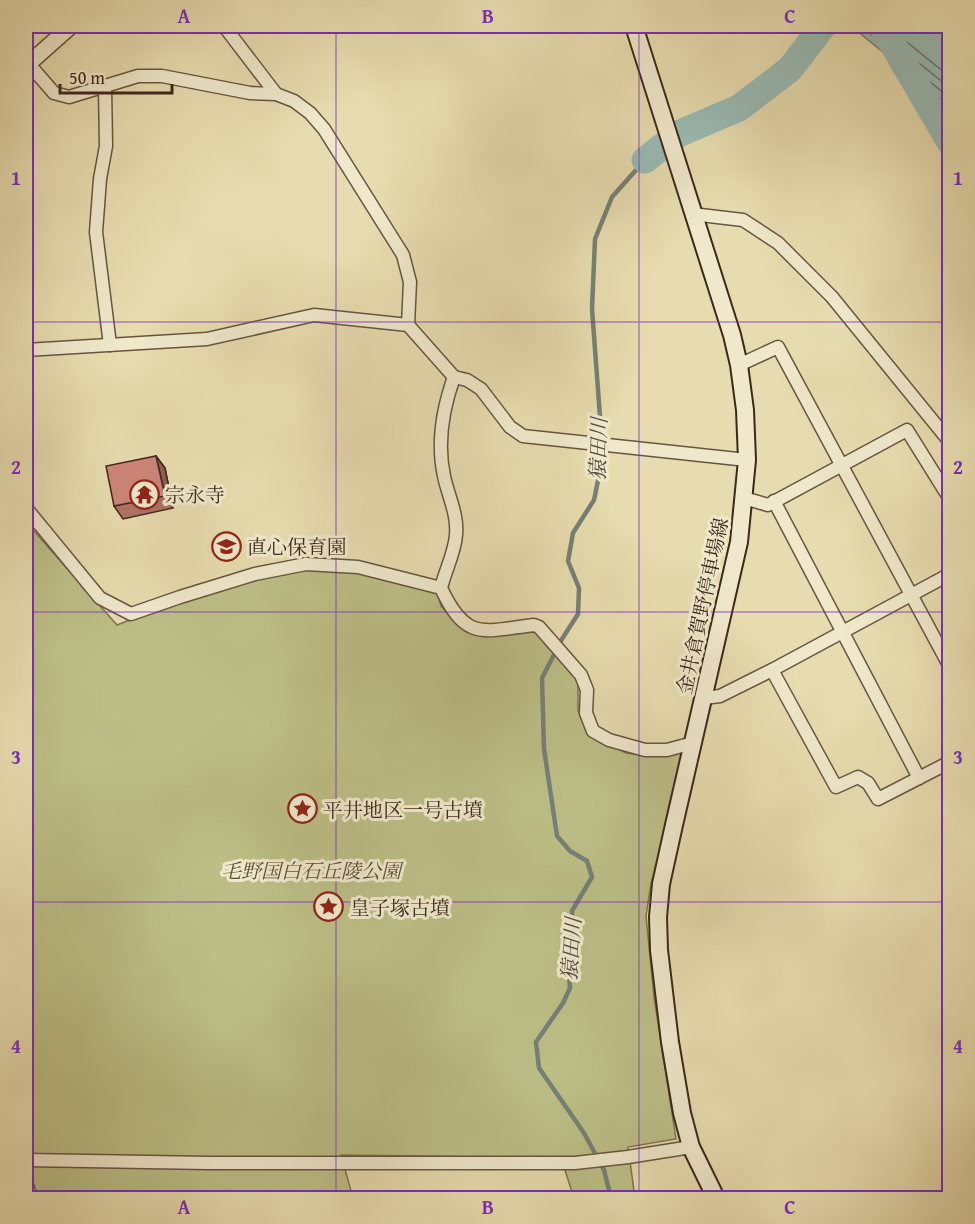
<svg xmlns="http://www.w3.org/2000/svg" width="975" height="1224" font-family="'Gentium Book Plus','Noto Serif JP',serif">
	<rect width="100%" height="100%" fill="#e7dcaf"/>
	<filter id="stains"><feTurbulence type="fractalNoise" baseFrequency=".00333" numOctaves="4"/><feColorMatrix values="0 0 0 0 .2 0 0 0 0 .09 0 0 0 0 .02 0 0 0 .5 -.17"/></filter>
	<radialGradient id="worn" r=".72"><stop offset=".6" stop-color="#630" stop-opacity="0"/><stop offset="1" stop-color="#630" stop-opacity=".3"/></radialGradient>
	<!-- green -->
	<polygon fill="#bcbe86" stroke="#7d7351" stroke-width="1.5" points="26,522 117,625 182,599 308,566 358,571 437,591 441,606 460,626 538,629 578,676 578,710 588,735 626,753 643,755 687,748 651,884 646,916 654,997 676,1139 628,1147 635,1198 574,1198 561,1158 341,1155 353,1198 36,1198 26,1168"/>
	<!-- water -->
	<polygon fill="#99bab4" stroke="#758077" stroke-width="1.5" points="851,26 949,26 949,106"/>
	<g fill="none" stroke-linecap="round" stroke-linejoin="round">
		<!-- shore -->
		<g stroke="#6c7168" stroke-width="1.5">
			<polyline points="861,26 950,98"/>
			<polyline points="873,26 950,88"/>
			<polyline points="887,26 950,77"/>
		</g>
		<!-- stream -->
		<polyline stroke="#758077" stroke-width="4.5" points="611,1198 604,1170 584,1133 539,1068 536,1042 563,1003 570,988 569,975 573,939 572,911 592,877 587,861 570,851 557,836 544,749 542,678 562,639 578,614 579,588 568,561 573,533 594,500 600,471 601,430 592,309 595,239 612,197 645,160"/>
		<!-- river -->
		<g stroke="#99bab4" stroke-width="27">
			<polyline points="882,26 950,142"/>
			<polyline points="645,160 678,134 739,108 790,69 823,26"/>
		</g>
		<defs>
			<g id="minor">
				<polyline points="224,26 276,94"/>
				<polyline points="28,63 54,93 69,97 138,76 162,76 250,93 276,94 294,101 310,113 324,129 403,255 410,282 408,325"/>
				<polyline points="105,87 106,146 100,179 96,232 110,345"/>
				<polyline points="692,214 743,220 778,243 832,297 950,442"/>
				<polyline points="26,350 207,339 314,315 408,325 454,377 467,380 481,389 510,427 523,436 747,460"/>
				<polyline points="739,365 778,347 950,667"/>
				<path d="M454,377C443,408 437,444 444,476C448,496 458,514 456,535C455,552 445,571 441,588C466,642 483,631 534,625L539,627L581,675L587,690L586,713L593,731L609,740L645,750H667L693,743"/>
				<polyline points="744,498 768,505 907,430 950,499"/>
				<polyline points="774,501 919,778"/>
				<polyline points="26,508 100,598 131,614 180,597 255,574 306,564 358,567 441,588"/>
				<polyline points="772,670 950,574"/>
				<polyline points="704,698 720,696 772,670 836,787 858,777 868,783 878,799 950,762"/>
				<polyline points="26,1160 209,1163 575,1163 628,1157 691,1147"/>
				<polyline points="26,1182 31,1198"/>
			</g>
			<polyline id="tertiary" points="26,66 71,26"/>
			<polyline id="secondary" points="634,26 732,335 739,365 745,410 747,460 739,542 674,825 661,884 658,917 659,950 670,1042 682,1113 691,1147 716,1198"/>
		</defs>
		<!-- minor casing -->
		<use href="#minor" stroke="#685541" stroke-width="15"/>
		<!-- tertiary casing -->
		<use href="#tertiary" stroke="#685541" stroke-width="18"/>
		<!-- secondary casing -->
		<use href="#secondary" stroke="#3e281c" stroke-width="20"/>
		<!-- minor -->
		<use href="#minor" stroke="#efe8cb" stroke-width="12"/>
		<!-- tertiary -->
		<use href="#tertiary" stroke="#efe8cb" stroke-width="15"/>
		<!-- secondary -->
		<use href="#secondary" stroke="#efe8cb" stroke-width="16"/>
	</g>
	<!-- wall -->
	<polygon fill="#b07267" stroke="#3e281c" stroke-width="1.5" points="156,456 165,468 173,508 123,519 114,506"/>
	<!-- shaded-wall -->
	<polygon fill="#905d54" stroke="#3e281c" stroke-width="1.5" points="156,456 165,468 173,508 165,496"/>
	<!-- building -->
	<polygon fill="#cd8578" stroke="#3e281c" stroke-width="1.5" points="156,456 165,496 114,506 106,466"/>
	<!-- grid -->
	<path fill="none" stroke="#7b2cbf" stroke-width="1.5" stroke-opacity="0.55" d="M336,26V1198M639,26V1198M26,322H950M26,612H950M26,902H950"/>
	<!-- icons -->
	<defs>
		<symbol id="temple-ring" viewBox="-11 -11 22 22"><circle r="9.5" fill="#efe8cb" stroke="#8f2418" stroke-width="1.5"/><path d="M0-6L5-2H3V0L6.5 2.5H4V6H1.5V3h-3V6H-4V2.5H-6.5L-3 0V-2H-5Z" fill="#8f2418"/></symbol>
		<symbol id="school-ring" viewBox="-11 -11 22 22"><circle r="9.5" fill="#efe8cb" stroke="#8f2418" stroke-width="1.5"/><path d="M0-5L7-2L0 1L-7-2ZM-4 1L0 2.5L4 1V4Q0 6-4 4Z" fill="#8f2418"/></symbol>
		<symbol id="sight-ring" viewBox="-11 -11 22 22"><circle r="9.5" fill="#efe8cb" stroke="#8f2418" stroke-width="1.5"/><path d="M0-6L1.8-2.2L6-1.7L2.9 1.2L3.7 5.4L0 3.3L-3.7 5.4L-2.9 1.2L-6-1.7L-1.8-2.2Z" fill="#8f2418"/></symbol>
	</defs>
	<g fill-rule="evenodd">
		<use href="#temple-ring" x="128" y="478" width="33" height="33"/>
		<use href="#school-ring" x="210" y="530" width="33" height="33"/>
		<use href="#sight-ring" x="286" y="792" width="33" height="33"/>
		<use href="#sight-ring" x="312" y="890" width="33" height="33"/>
	</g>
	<g text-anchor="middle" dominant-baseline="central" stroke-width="6" stroke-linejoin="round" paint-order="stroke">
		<!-- poi labels -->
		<g font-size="20" fill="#3e281c" stroke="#efe8cb" text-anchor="start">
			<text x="165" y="494">宗永寺</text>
			<text x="247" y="546">直心保育園</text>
			<text x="323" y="809">平井地区一号古墳</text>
			<text x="350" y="907">皇子塚古墳</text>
		</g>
		<!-- street labels -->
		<g font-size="20" fill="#3e281c" stroke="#efe8cb">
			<text transform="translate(702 606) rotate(-78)">金井倉賀野停車場線</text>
		</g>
		<!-- park labels -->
		<g font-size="20" font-style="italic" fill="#5e4e36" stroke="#efe8cb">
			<text x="311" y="870">毛野国白石丘陵公園</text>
		</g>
		<!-- water labels -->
		<g font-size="21" font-style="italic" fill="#554c42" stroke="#efe8cb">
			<text transform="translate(598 449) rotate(-88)">猿田川</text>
			<text transform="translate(571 949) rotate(-86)">猿田川</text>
		</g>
	</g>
	<!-- margin -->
	<rect width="975" height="1224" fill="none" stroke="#e7dcaf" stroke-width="66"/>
	<!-- scale -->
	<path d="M60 84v9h112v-9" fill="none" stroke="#3e281c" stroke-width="3"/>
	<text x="69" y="84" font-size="18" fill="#3e281c" stroke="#efe8cb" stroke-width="4.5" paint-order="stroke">50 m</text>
	<rect x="33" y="33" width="909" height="1158" fill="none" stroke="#7b2cbf" stroke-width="2"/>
	<g font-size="20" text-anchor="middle" font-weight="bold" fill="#7b2cbf">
		<text x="184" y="23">A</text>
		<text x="488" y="23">B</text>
		<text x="790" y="23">C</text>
		<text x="16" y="185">1</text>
		<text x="958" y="185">1</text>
		<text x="16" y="474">2</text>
		<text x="958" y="474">2</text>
		<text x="16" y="764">3</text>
		<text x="958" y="764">3</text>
		<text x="16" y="1053">4</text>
		<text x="958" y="1053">4</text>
		<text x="184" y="1214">A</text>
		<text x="488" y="1214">B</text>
		<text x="790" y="1214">C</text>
	</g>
	<rect width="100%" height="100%" filter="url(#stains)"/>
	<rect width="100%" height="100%" fill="url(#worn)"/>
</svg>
